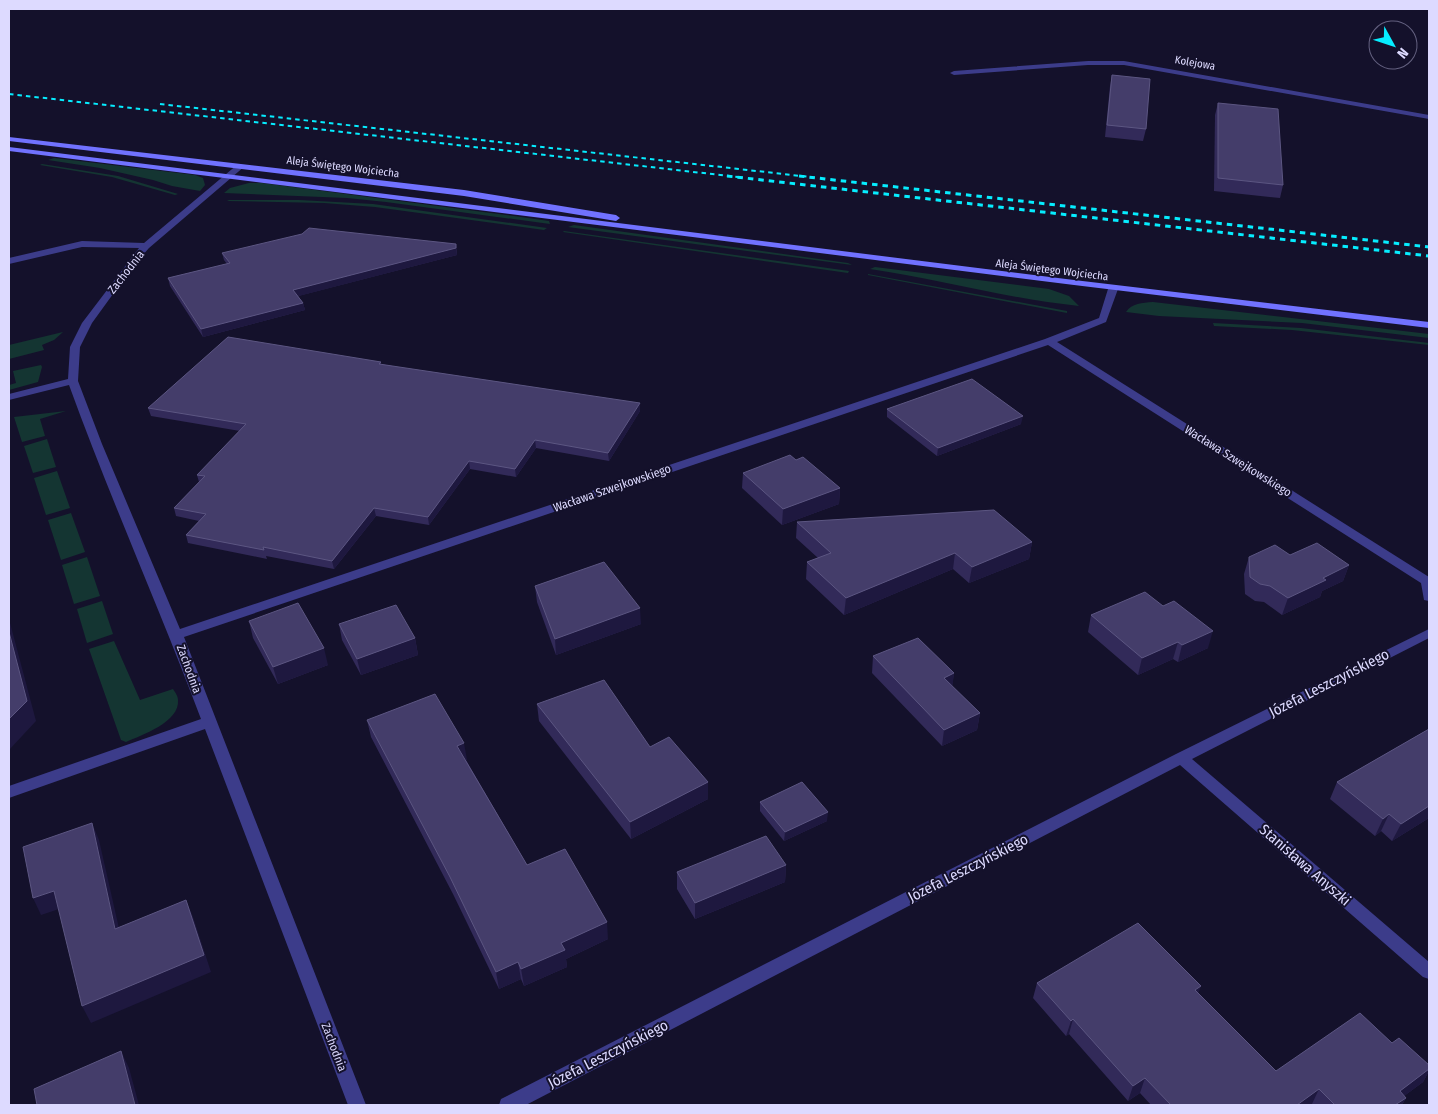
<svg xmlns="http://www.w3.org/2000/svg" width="1438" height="1114" font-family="'Fira Sans Condensed',sans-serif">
	<rect width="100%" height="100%" fill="#14112b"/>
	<!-- green -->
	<g fill="#143532">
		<polygon points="54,158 195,175 203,178 205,185 200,191 172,186 153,180 100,168 48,160"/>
		<polygon points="42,164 118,176 178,194 175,195 112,177 40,165"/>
		<polygon points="249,183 262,183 514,216 549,221 550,224 386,202 347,198 224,193 230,188"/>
		<polygon points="229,200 299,200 373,204 547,228 544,230 375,207 324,203 227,201"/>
		<polygon points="574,225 848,263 852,265 568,227"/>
		<polygon points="564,231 849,271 848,273 563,232"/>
		<path d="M875,267L1049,289L1069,296L1079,306C1008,299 940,279 870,269Z"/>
		<polygon points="868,274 1067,311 1067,313 868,275"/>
		<path d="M1153,302L1429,334V338L1302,323L1159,316L1126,312C1132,303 1142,303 1153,302Z"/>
		<polygon points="1213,323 1301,328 1429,343 1429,345 1292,330 1214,326"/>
		<polygon points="63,332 54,340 42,345 44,350 9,359 9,345"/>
		<polygon points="41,365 42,367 38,382 9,390 9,385 16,383 13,371"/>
		<polygon points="66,411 40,419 45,436 22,442 14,417"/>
		<polygon points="47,439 56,467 33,473 24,446"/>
		<polygon points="57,471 70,508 46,515 34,478"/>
		<polygon points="71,513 85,552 61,560 48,520"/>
		<polygon points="87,557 100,596 74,604 62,565"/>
		<polygon points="102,601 113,634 87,643 77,609"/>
		<path d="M114,641L140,700L173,689C175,692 178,696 178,700C180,722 142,735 126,742L121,740L89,649Z"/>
	</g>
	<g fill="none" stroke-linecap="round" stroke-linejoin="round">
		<!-- street -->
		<g fill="#3c3c8a" fill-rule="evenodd">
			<polygon points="1088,61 1124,61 1429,115 1429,119 1124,65 1088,65 954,75 950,73 954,71"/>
			<path d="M238,164L245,166L149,248L134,265L92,323L80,347L78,381L102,444L180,629L1045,339L1099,318L1108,289L1113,286L1118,289L1106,322L1057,342L1429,577V601L1424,600L1421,583L1048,345L184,637L366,1105H348L205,729L9,798V786L201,719C159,607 110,498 69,385L9,400V394L68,379L70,347L82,323L139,248L82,247L9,264V258L82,241L144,243Z"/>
			<polygon points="1429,629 1429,638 1192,759 1429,962 1429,979 1423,977 1180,765 526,1105 499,1105 501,1099 1176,754"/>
		</g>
		<!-- secondary -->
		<g fill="#7172ff" fill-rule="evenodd">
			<polygon points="9,137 464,190 616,215 620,218 616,221 464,196 9,141"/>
			<polygon points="9,147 1074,280 1429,322 1429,328 1074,285 9,151"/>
		</g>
		<!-- rail-far1 -->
		<g stroke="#06edff" stroke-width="2" stroke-dasharray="4.5 4" stroke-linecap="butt">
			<polyline points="9,94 738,177"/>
			<polyline points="160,104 810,177"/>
		</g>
		<!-- rail -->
		<g stroke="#06edff" stroke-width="3" stroke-dasharray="5.5 5" stroke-linecap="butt">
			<polyline points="727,176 1429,256"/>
			<polyline points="799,176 1429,247"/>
		</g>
	</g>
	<!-- wall -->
	<g fill="#322a59">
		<polygon points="1112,75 1146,129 1143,141 1105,137 1110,86"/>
		<polygon points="1218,103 1283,185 1280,198 1214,191 1215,115"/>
		<polygon points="456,244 457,255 298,296 303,303 305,310 203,337 170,286 168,278 227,264 224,260 222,253"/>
		<polygon points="381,362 381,364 640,411 609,461 536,448 516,477 470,469 429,525 376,516 334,569 266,556 267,559 188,543 186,535 199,521 176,516 174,508 199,482 197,475 240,431 151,416 148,408"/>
		<polygon points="887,409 1021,424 937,456 887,417"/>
		<polygon points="796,460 840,488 839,504 782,525 742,488 743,473"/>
		<polygon points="797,522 1032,542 1029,559 969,583 953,569 844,615 806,579 807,562 818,558 796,538"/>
		<polygon points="1290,555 1349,565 1343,581 1322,591 1320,597 1282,615 1264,602 1255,601 1245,594 1244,574 1249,557"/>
		<polygon points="535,586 641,624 556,655 537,602"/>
		<polygon points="1091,615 1208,648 1178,662 1173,659 1138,675 1088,632"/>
		<polygon points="249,621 328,665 278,684 253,638"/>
		<polygon points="339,624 415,638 418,655 361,675 342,640"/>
		<polygon points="873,656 954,673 952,686 980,713 977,730 942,746 872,673"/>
		<polygon points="537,704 650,747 708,782 708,799 631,839 539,721"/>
		<polygon points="367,720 467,760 466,760 527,865 608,939 566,959 567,967 524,986 521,979 499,989 453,894 371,737"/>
		<polygon points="1429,729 1429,818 1392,841 1381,831 1375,836 1330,799 1337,782"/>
		<polygon points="760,802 827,821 784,841 760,811"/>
		<polygon points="786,865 785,882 695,919 677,889 677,872"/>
		<polygon points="1037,983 1198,994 1276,1071 1392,1043 1429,1065 1429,1071 1423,1082 1404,1096 1406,1098 1402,1105 1313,1105 1312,1104 1310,1105 1151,1105 1140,1093 1128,1101 1069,1034 1066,1036 1033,998"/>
	</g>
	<!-- shaded-wall -->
	<g fill="#1e183f">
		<polygon points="456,248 457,255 295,297 293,290"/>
		<polygon points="303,303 305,310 203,337 201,329"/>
		<polygon points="640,403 640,411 609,461 608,453"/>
		<polygon points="1023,416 1021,424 937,456 938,448"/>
		<polygon points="535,440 536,448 516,477 515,469"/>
		<polygon points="469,461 470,469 429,525 428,517"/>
		<polygon points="840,488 839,504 782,525 783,509"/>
		<polygon points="374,508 376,516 334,569 332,561"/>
		<polygon points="1032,542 1029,559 969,583 972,567"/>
		<polygon points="955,553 953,569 844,615 846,598"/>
		<polygon points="1349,565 1343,581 1322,591 1320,597 1282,615 1288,598 1323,578"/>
		<polygon points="640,608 641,624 556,655 555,639"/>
		<polygon points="9,619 36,721 9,750"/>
		<polygon points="1213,631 1208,648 1178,662 1182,645"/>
		<polygon points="415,638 418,655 361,675 357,659"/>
		<polygon points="1178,642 1173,659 1138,675 1142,658"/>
		<polygon points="324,648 328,665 278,684 273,667"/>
		<polygon points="954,673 952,690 944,678"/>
		<polygon points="980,713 977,730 942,746 944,730"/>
		<polygon points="464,743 467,760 460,763 457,746"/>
		<polygon points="708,782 708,799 631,839 630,822"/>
		<polygon points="1429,806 1429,818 1392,841 1401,824"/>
		<polygon points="828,812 827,821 784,841 785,832"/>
		<polygon points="1389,814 1381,831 1375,836 1383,819"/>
		<polygon points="92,823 99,840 123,946 115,929"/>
		<polygon points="786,865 785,882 695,919 695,903"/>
		<polygon points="54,891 62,908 41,915 33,898"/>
		<polygon points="186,900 193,917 211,972 91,1023 82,1006"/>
		<polygon points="607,922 608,939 566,959 567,967 524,986 521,969 561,943"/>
		<polygon points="518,962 521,979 499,989 496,972"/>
		<polygon points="1201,986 1195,1002 1195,990"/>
		<polygon points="1073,1019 1069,1034 1066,1036 1071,1021"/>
		<polygon points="121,1051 129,1068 139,1105 135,1105"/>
		<polygon points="1429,1069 1429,1071 1423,1082 1392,1105 1400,1091"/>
		<polygon points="1145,1078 1140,1093 1128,1101 1133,1086"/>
		<polygon points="1319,1089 1312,1104 1310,1105 1297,1105"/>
		<polygon points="1406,1098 1402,1105 1395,1105"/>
	</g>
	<!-- building -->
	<g fill="#443d6a" stroke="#5c5682">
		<polygon points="1112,75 1150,79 1146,129 1107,125"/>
		<polygon points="1218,103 1278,109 1283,185 1218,178"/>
		<polygon points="309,228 456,244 456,248 293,290 303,303 201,329 168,278 230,263 222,253 302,234"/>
		<polygon points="228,337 381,362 379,364 640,403 608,453 535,440 515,469 469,461 428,517 374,508 332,561 263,547 264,550 186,535 206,514 174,508 205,476 197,475 246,424 148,408"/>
		<polygon points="972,379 1023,416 938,448 887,409"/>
		<polygon points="790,455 796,460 803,457 840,488 783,509 743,473"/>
		<polygon points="994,510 1032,542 972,567 955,553 846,598 807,562 831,553 797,522"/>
		<polygon points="1317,543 1349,565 1323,578 1326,580 1288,598 1270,586 1260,584 1250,577 1249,557 1275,545 1290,555"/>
		<polygon points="604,562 640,608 555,639 535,586"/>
		<polygon points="1145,592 1163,606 1174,601 1213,631 1182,645 1178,642 1142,658 1091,615"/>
		<polygon points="298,603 324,648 273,667 249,621"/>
		<polygon points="396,605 415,638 357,659 339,624"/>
		<polygon points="9,632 27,701 9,719"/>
		<polygon points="918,638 954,673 944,678 980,713 944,730 873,656"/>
		<polygon points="604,680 650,747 669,737 708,782 630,822 537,704"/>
		<polygon points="435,694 464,743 457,746 527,865 565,849 607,922 561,943 565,950 521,969 518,962 496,972 450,877 367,720"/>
		<polygon points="1429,729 1429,806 1401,824 1389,814 1383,819 1337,782"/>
		<polygon points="802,782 828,812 785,832 760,802"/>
		<polygon points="92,823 115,929 186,900 204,955 82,1006 54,891 33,898 23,847"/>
		<polygon points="766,836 786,865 695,903 677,872"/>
		<polygon points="1138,923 1201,986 1195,990 1276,1071 1360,1013 1392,1043 1399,1038 1429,1065 1429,1069 1400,1091 1406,1098 1395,1105 1335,1105 1319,1089 1297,1105 1171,1105 1145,1078 1133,1086 1073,1019 1071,1021 1037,983"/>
		<polygon points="121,1051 135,1105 37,1105 34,1089"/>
	</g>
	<g text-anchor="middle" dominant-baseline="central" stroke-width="4" stroke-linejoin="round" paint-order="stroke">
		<!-- far-street labels -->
		<g font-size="11" fill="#dddaff" stroke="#14112b">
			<text transform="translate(1195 63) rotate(10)">Kolejowa</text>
			<text transform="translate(343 167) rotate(7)">Aleja Świętego Wojciecha</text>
			<text transform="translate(1052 270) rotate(7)">Aleja Świętego Wojciecha</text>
		</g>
		<!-- street labels -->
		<g font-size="12" fill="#dddaff" stroke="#14112b">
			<text transform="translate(126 272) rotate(-52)">Zachodnia</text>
			<text transform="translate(1238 461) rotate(32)">Wacława Szwejkowskiego</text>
			<text transform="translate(612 488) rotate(-19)">Wacława Szwejkowskiego</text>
			<text transform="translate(189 669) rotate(70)">Zachodnia</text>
			<text transform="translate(334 1047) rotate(69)">Zachodnia</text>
		</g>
		<!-- near-street labels -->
		<g font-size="15" fill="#dddaff" stroke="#14112b">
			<text transform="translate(1329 683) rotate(-27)">Józefa Leszczyńskiego</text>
			<text transform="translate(1305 865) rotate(41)">Stanisława Anyszki</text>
			<text transform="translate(968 868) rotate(-27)">Józefa Leszczyńskiego</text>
			<text transform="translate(608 1054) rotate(-27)">Józefa Leszczyńskiego</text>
		</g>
	</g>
	<!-- border -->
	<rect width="1438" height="1114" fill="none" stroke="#dddaff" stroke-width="20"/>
	<!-- north arrow -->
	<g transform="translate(1393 45) rotate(130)"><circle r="24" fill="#14112b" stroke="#646180"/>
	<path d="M0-4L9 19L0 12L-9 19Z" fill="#06edff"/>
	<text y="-8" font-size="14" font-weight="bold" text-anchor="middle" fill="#dddaff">N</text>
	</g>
</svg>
